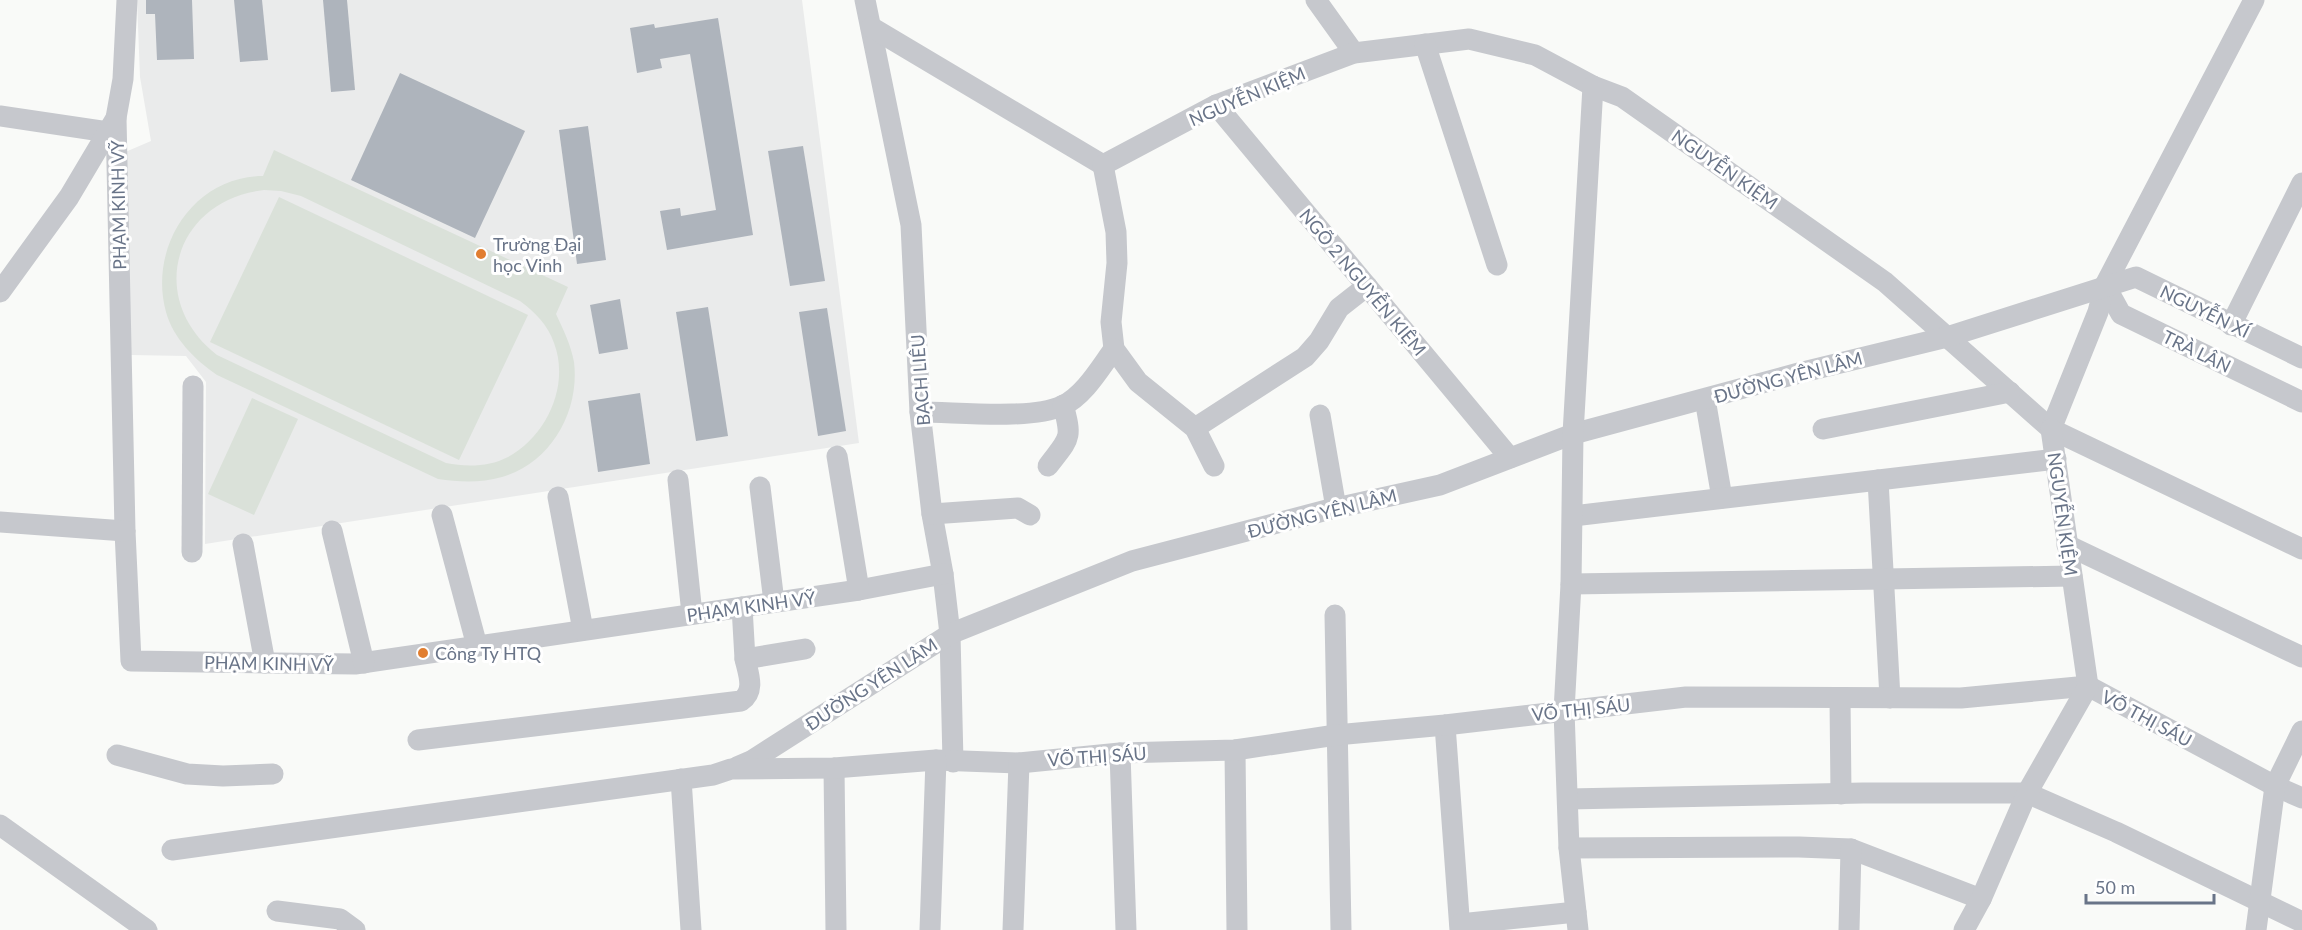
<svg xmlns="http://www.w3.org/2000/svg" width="2302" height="930" font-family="Lato,sans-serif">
	<rect width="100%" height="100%" fill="#f9faf8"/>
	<!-- built -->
	<polygon fill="#eaebeb" points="137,0 802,0 859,443 205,544 206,382 186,356 131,355 123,153 151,141 140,77"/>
	<!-- green -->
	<g fill="#dae1d9" fill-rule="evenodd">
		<path d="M274,150L568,287L556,314C563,329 571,345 574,362C580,411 551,463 502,477C481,483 459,482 438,479L217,375C195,360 173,338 166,312C148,247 194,176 263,176ZM264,190L281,191L301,196L520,301C535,312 548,325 554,343C570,385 547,436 508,457C489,467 466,467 446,463L217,355C145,299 174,200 264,190Z"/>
		<polygon points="279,197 528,315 459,460 210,342"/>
		<polygon points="252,398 298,419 254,515 208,494"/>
	</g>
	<!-- building -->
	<g fill="#aeb4bc">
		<polygon points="146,0 192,0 194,59 157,60 155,14 146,14"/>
		<polygon points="234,0 262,0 268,60 240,62"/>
		<polygon points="323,0 347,0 355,90 331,92"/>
		<polygon points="718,18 753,235 667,250 660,211 680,208 681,216 716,210 690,54 660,59 662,68 637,73 630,28 654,24 655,28"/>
		<polygon points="400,73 525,131 475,238 351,180"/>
		<polygon points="588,126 606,260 577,264 559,130"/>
		<polygon points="803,146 825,281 790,286 768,151"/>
		<polygon points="620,299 628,349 599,354 590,305"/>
		<polygon points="708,307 728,436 696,441 676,312"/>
		<polygon points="827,308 846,431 818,436 799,312"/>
		<polygon points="640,393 650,464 598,472 588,401"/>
	</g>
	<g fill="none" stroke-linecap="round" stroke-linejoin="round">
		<!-- minor -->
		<g stroke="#c6c8cd" stroke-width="21">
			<polyline points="865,0 911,225 920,412 932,514 943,574 950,634 953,762"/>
			<polyline points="1316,0 1354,53"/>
			<polyline points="871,27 1103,165 1216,105 1354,53 1469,39 1535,55 1593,86 1622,97 1885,282 2051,429 2302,549"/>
			<polyline points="1425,44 1497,265"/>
			<polyline points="1216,105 1510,458"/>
			<polyline points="0,116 108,132"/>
			<polyline points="116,118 125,531 131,661 355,664 859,590 943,574"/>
			<polyline points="1103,165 1116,232 1117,263 1111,322 1114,349 1138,382 1195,428 1214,466"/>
			<polyline points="2105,285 2121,314 2302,402"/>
			<polyline points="0,292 69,197 116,118 123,79 127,0"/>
			<polyline points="2231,325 2302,183"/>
			<polyline points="1705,399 1722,498"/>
			<path d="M920,412C957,412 1030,420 1062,406C1084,396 1100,368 1114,349"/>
			<polyline points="1320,415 1336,508"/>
			<polyline points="1195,428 1305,357 1319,341 1339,308 1367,286"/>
			<polyline points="1823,429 2010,392"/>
			<polyline points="2051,429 2098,312 2105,285 2254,0"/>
			<polyline points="837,456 859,590"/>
			<path d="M1048,466C1069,438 1073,440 1063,405"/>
			<polyline points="678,480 692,614"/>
			<polyline points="1878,480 1890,698"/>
			<polyline points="760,487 774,602"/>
			<polyline points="558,497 583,630"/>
			<polyline points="932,514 1018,508 1030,515"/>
			<polyline points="442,515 477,646"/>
			<polyline points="1573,516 2056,459"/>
			<polyline points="0,522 125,531"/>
			<polyline points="332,531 364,663"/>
			<polyline points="243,544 265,663"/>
			<polyline points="2067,545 2302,657"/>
			<polyline points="192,552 193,386"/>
			<polyline points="1571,584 2072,576"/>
			<polyline points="742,607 745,659"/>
			<polyline points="1335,615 1341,930"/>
			<polyline points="1840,698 1841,794"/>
			<polyline points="1445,725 1460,930"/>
			<path d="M418,740L741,701C756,691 748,673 745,659L805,649"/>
			<polyline points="1235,750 1237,930"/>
			<polyline points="1120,753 1126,930"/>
			<polyline points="117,755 187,774 223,776 273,774"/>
			<polyline points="737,767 751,761 950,634 1132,561 1327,510 1440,485 1573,434 1799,373 1947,337 2136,277 2302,358"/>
			<polyline points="834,768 836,930"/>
			<polyline points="681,779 691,930"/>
			<polyline points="1568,799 1863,793 2027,793 2116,832 2302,922"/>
			<polyline points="0,825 147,930"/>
			<polyline points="1569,848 1799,847 1851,849 1981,899"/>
			<polyline points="172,850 713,775 731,769 834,768 936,760 1019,763 1120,753 1235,750 1336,735 1445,725 1686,697 1961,698 2088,686 2275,786 2302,798"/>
			<polyline points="277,911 340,919 355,930"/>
			<polyline points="1460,924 1576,912"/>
			<polyline points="930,930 936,760"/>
			<polyline points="1013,930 1019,763"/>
			<polyline points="1578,930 1569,848 1564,711 1571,584 1573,434 1593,86"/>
			<polyline points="1849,930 1851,849"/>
			<polyline points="1964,930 1981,899 2027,793 2088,686 2051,429"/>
			<polyline points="2256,930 2275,786 2302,731"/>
		</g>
	</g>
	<!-- markers -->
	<g fill="#e17e30" stroke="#fff" stroke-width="2">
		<circle cx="481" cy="254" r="6"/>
		<circle cx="423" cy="653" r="6"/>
	</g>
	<g text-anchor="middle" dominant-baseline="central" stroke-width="6" stroke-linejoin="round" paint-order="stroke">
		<!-- street labels -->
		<g font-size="18" fill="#697488" stroke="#fff">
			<text transform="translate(1247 96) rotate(-23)">NGUYỄN KIỆM</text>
			<text transform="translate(1725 169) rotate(35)">NGUYỄN KIỆM</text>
			<text transform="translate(118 205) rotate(-91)">PHẠM KINH VỸ</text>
			<text transform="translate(1363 282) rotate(50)">NGÕ 2 NGUYỄN KIỆM</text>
			<text transform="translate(2205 311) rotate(26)">NGUYỄN XÍ</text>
			<text transform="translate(2197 351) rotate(26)">TRÀ LÂN</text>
			<text transform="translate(1788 377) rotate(-15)">ĐƯỜNG YÊN LÂM</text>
			<text transform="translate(920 380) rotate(-94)">BẠCH LIÊU</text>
			<text transform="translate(1322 513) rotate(-14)">ĐƯỜNG YÊN LÂM</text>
			<text transform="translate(2063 514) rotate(82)">NGUYỄN KIỆM</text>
			<text transform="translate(751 606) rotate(-8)">PHẠM KINH VỸ</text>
			<text transform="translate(269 663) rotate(1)">PHẠM KINH VỸ</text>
			<text transform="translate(871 684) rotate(-33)">ĐƯỜNG YÊN LÂM</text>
			<text transform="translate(1581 709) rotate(-6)">VÕ THỊ SÁU</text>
			<text transform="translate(2147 718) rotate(28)">VÕ THỊ SÁU</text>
			<text transform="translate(1097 756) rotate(-4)">VÕ THỊ SÁU</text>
		</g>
		<!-- poi labels -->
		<g font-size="18" fill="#697488" stroke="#fff" text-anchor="start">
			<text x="493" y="244">Trường Đại<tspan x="493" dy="21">học Vinh</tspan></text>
			<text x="435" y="653">Công Ty HTQ</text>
		</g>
	</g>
	<!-- scale -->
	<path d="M2086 894v9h128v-9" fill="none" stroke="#697488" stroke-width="3"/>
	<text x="2095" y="894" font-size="18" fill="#697488" stroke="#ffffff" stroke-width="4.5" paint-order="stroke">50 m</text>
</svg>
